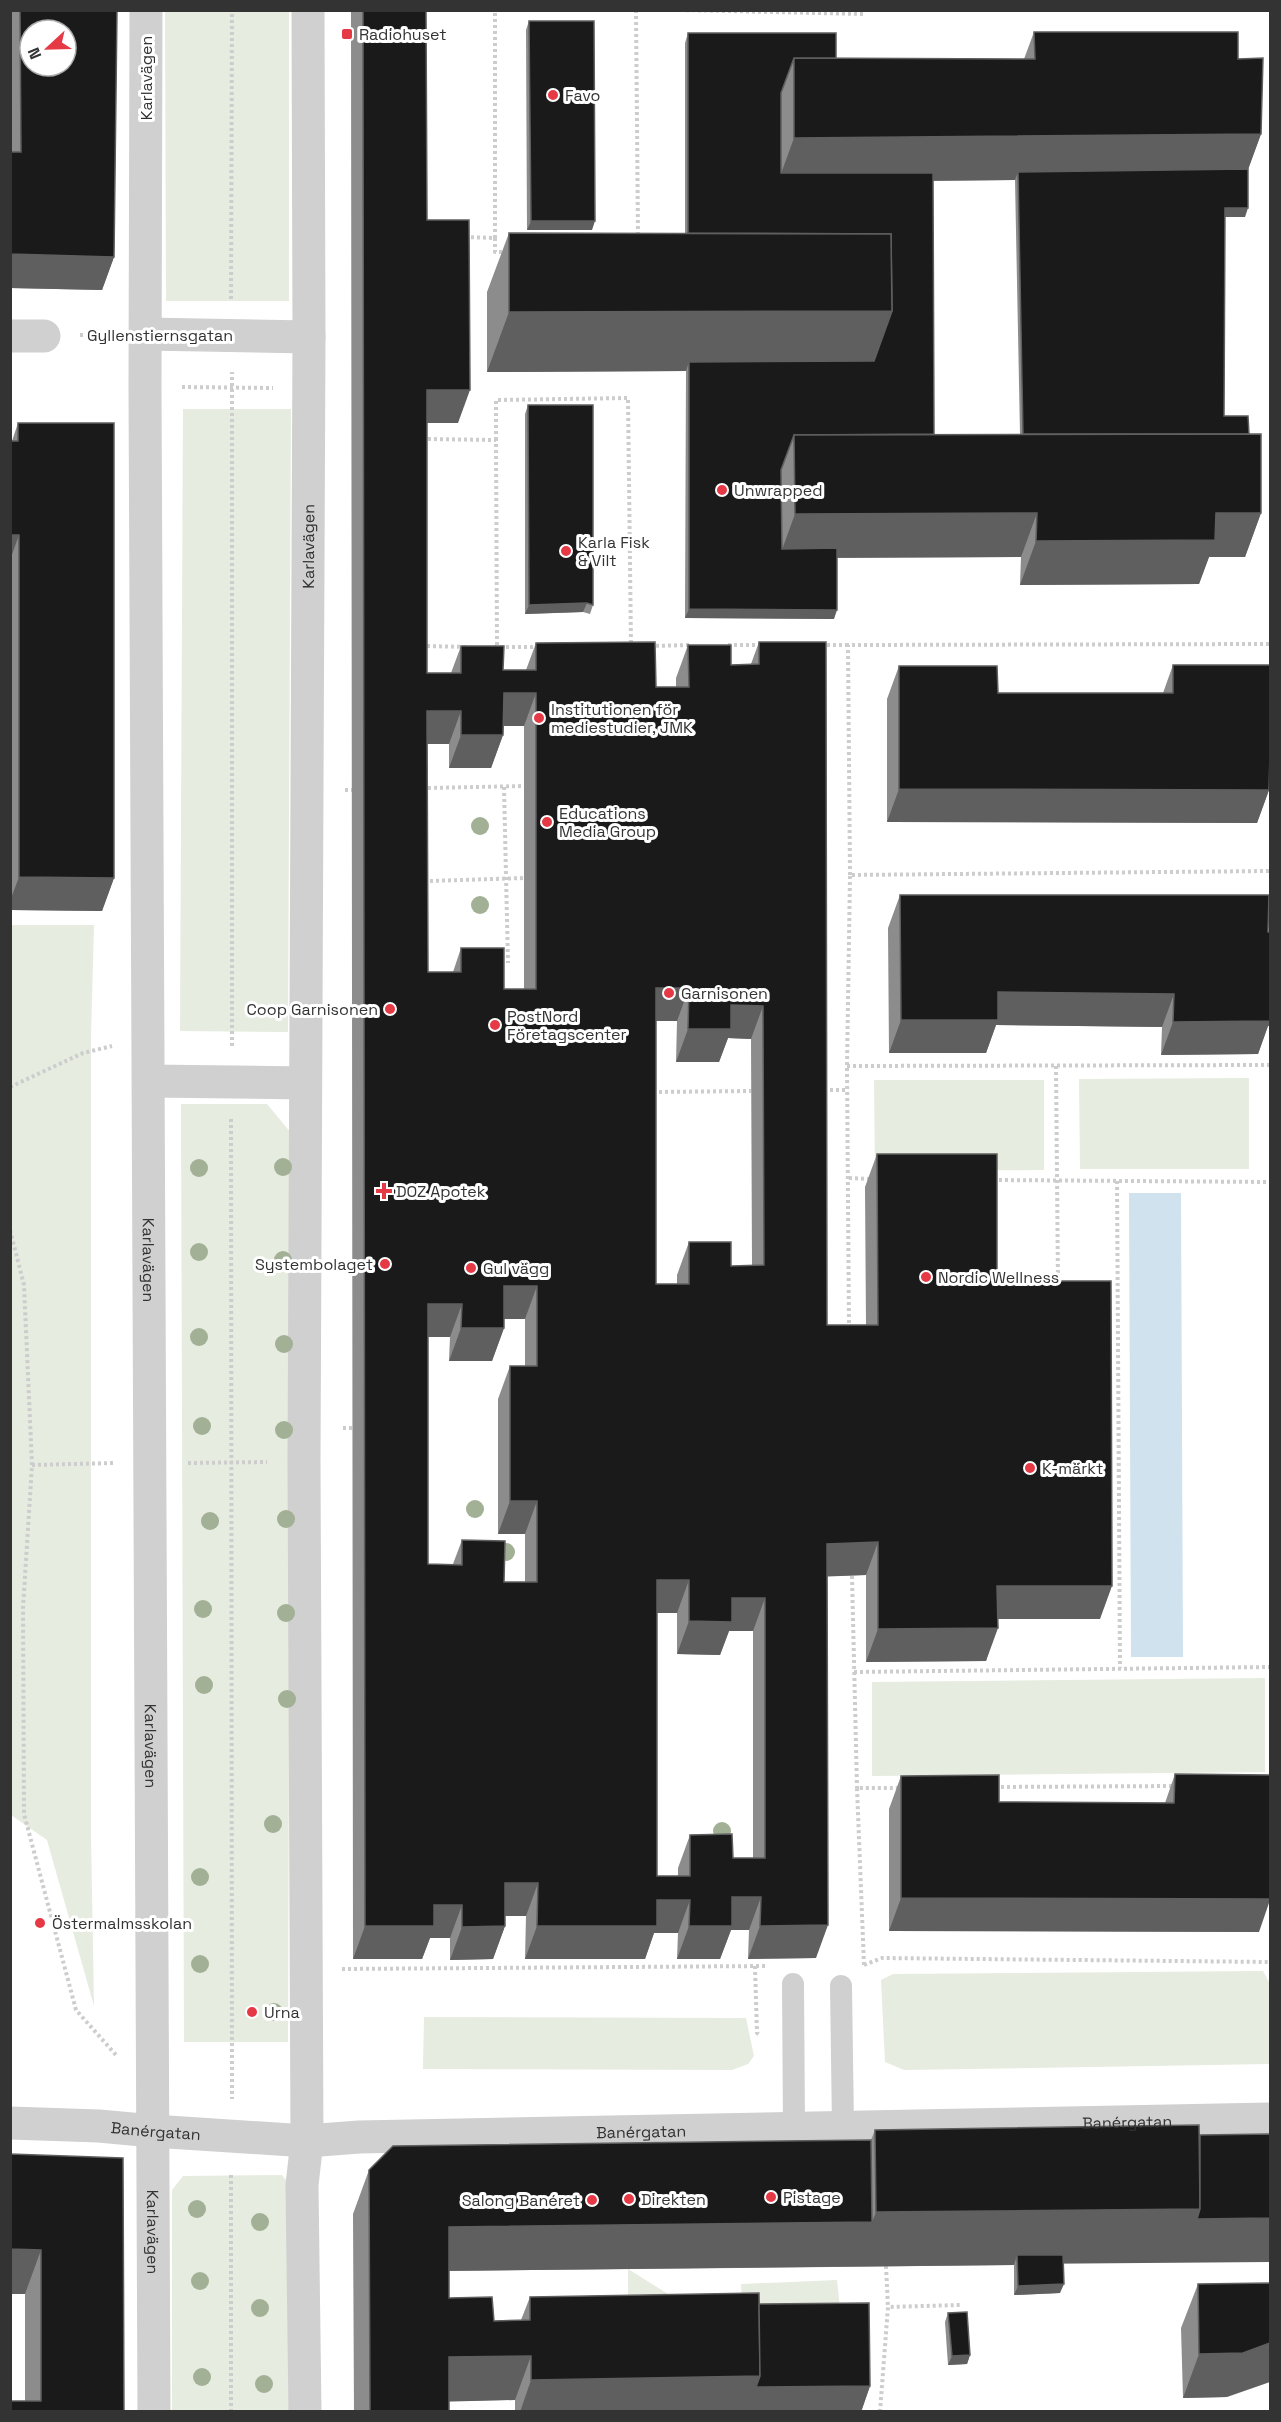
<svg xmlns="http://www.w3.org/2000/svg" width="1281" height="2422" font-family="'Space Grotesk',sans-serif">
	<rect width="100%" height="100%" fill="#fff"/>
	<!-- green -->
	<g fill="#e6ecdf">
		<polygon points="165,11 289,11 289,301 166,301"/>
		<polygon points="183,409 291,409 288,1032 180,1031"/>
		<polygon points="11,925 94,925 91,1036 91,1836 94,2006 47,1840 11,1815"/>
		<polygon points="1249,1078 1249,1169 1080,1169 1079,1079"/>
		<polygon points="874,1080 1044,1080 1044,1170 875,1171"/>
		<polygon points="181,1104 267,1104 291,1133 288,2042 184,2042"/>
		<polygon points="1265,1678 1265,1772 872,1776 872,1682"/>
		<polygon points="1263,1971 1270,1984 1270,2064 904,2070 885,2062 881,1980 893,1974"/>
		<polygon points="424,2017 746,2018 754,2056 748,2064 732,2070 423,2069"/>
		<polygon points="282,2175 291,2187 292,2411 172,2412 172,2190 183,2176"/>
		<polygon points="628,2269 673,2297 628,2339"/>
		<polygon points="837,2280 843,2336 743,2337 741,2284"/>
	</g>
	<!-- water -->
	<polygon fill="#cfe2ee" points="1129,1193 1181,1193 1183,1657 1131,1657"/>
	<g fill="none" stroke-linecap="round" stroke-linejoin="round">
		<!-- path -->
		<g stroke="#cdcdcd" stroke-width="4" stroke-dasharray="3 3" stroke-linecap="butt">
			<polyline points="636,10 638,236"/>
			<polyline points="680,10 864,14"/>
			<polyline points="465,237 495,238 495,10"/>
			<polyline points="495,238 495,252 504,252"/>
			<polyline points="231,299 232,10"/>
			<polyline points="80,335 109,335"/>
			<polyline points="182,387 273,388"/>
			<polyline points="428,439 496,440 497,647 494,647"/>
			<polyline points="496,440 496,400 628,398 631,646"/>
			<polyline points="728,645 763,645"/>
			<polyline points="821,645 848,645"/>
			<polyline points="427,646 466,647"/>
			<polyline points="650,646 691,645"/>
			<polyline points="500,647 538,647"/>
			<polyline points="504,787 508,963"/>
			<polyline points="428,788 524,786"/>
			<polyline points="345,790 352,790"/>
			<polyline points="850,875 848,645 1270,644"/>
			<polyline points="430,881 524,878"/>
			<polyline points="232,1046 232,372"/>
			<polyline points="847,1066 1270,1065"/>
			<polyline points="1056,1066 1058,1284"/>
			<polyline points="10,1087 83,1053 112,1046"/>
			<polyline points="824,1090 848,1090"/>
			<polyline points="653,1092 751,1091"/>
			<polyline points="231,1119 232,2099"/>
			<polyline points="849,1178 872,1179"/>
			<polyline points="993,1180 1270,1182"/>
			<polyline points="1117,1181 1120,1668"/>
			<polyline points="10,1230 24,1285 32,1465 23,1608 24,1814 76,2010 116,2055"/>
			<polyline points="849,1329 847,1066 850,875 1270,871"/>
			<polyline points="343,1428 353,1428"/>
			<polyline points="188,1463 267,1462"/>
			<polyline points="32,1465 114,1463"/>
			<polyline points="852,1576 857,1788"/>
			<polyline points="854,1672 1270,1667"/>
			<polyline points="995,1787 1174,1786"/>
			<polyline points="864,1965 882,1958 1270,1962"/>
			<polyline points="864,1965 857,1788 901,1788"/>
			<polyline points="755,1966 757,2033 761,2036"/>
			<polyline points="342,1969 767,1966"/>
			<polyline points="886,2266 888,2307"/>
			<polyline points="231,2412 231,2172"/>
			<polyline points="880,2412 888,2307 960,2305"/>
		</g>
		<!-- lane -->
		<g stroke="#d0d0d0" stroke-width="22">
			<polyline points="793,1984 794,2127"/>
			<polyline points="841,1986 843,2127"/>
		</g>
		<!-- street -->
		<g stroke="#d0d0d0" stroke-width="33">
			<path id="s1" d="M146,10L145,387L154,2412"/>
			<polyline points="145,334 309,337"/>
			<polyline points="10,336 44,336"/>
			<polyline points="149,1081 305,1083"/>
			<path id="s2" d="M10,2123L99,2126L153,2131L307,2141L359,2137L1270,2119"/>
			<path id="s3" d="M305,2412L302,2185L307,2141L304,1462L309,337L308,10"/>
		</g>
	</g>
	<!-- trees -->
	<g fill="#a2b095">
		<circle cx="480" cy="826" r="9"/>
		<circle cx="480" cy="905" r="9"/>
		<circle cx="283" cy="1167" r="9"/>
		<circle cx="199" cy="1168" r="9"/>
		<circle cx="199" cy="1252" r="9"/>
		<circle cx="283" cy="1260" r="9"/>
		<circle cx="199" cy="1337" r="9"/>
		<circle cx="284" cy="1344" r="9"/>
		<circle cx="202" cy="1426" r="9"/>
		<circle cx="284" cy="1430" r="9"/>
		<circle cx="475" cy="1509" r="9"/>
		<circle cx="286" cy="1519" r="9"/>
		<circle cx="210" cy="1521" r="9"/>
		<circle cx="506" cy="1552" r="9"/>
		<circle cx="203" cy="1609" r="9"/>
		<circle cx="286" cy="1613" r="9"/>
		<circle cx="204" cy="1685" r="9"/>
		<circle cx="287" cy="1699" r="9"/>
		<circle cx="273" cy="1824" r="9"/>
		<circle cx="722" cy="1831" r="9"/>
		<circle cx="200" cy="1877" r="9"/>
		<circle cx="200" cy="1964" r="9"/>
		<circle cx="274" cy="2012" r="9"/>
		<circle cx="197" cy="2209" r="9"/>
		<circle cx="260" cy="2222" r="9"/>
		<circle cx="200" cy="2281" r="9"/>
		<circle cx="260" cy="2308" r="9"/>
		<circle cx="202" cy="2377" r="9"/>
		<circle cx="264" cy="2384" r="9"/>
	</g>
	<!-- wall -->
	<g fill="#8c8c8c" fill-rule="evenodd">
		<polygon points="10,10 117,10 114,257 102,290 10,288"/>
		<path d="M351,10H426L427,220L458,423H427V673H451L461,646L503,670H526L536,643L656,687H676V678L688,645L731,665L751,664L759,642L827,1325H866L865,1187L877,1154L997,1281L1100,1619H998L986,1661L866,1662V1575L827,1576L816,1958L748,1959L749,1930H731L720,1959H677L678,1933H654L645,1959H525L526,1916H505V1926L493,1959L450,1960V1938H430L422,1959H353ZM503,726H524V989H504L461,948L453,972H428L427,744H449V768H491L503,735ZM656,1021H677L676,1062H719L728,1038L751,1039L752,1266H731L689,1242L677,1275V1284H656ZM504,1319H525V1366H510L498,1399V1534H525V1582H504L462,1540L453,1564H428V1337H450L449,1361H492L504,1328ZM657,1613H677V1654L720,1655L729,1631H753V1858H733L690,1835L678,1868V1876H657Z"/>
		<polygon points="529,21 592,230 527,230 526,30"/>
		<path d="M1034,32L1238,59L1261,134L1248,169L1245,217H1225L1224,416L1249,434L1261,513L1245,557H1209L1199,584L1020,585L1021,557L837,558L834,619L685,618L686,371L487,372V292L509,233H685V43L688,33L836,58L1024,59ZM1015,180L1020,434H934L933,181Z"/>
		<polygon points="528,405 593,605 590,614 583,612 525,614 525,414"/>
		<polygon points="18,423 114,878 102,911 10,910 10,441 12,441"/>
		<polygon points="1173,665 1269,790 1257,823 887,822 887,699 899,666 998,693 1163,693"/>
		<polygon points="900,895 1268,932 1268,1026 1258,1054 1161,1055 1162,1027 996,1025 986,1053 889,1053 888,928"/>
		<polygon points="1175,1774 1259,1932 889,1931 889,1809 901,1776 999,1802 1165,1803"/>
		<polygon points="875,2130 1063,2264 1060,2293 1014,2295 1014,2265 449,2271 449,2298 494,2321 521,2320 530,2297 759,2304 870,2386 861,2412 515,2412 515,2400 449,2401 449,2412 354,2412 353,2214 369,2170 871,2140"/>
		<polygon points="10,2154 124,2412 25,2401 25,2294 10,2294"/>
		<polygon points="1198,2284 1227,2397 1183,2398 1181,2328"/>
		<polygon points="948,2313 970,2355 967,2364 948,2365 945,2322"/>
	</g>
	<!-- shaded-wall -->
	<g fill="#5f5f5f">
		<polygon points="1261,134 1245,178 1018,172 1015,180 778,182 794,138"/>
		<polygon points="1225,208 1248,208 1245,217 1222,217"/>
		<polygon points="531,221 595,221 592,230 527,230"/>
		<polygon points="10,254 114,257 102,290 10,288"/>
		<polygon points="892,311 870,370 689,362 686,371 487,372 509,312"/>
		<polygon points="427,390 470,390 458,423 415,423"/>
		<polygon points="1037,513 1021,557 779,558 795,514"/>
		<polygon points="1216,513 1261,513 1245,557 1209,557 1199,584 1020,585 1036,541"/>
		<polygon points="10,535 19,535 10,560"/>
		<polygon points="587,603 583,612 525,614 529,605"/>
		<polygon points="689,609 837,610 834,619 685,618"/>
		<polygon points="504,693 536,693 524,726 492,726"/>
		<polygon points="427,711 461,711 449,744 415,744"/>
		<polygon points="461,735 503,735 491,768 449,768"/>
		<polygon points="1270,754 1270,787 1258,787"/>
		<polygon points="899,789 1269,790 1257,823 887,822"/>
		<polygon points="19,877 114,878 102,911 10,910 10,901"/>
		<polygon points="656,988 689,988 677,1021 644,1021"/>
		<polygon points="998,992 1174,994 1162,1027 996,1025 986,1053 889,1053 901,1020"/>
		<polygon points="1270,993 1270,1026 1268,1026 1258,1054 1161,1055 1173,1022"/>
		<polygon points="731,1005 763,1006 751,1039 728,1038 719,1062 676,1062 688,1029"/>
		<polygon points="504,1286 537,1286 525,1319 492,1319"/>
		<polygon points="428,1304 462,1304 450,1337 416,1337"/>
		<polygon points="461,1328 504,1328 492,1361 449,1361"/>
		<polygon points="510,1501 537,1501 525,1534 498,1534"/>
		<polygon points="878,1542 866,1575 815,1577 827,1544"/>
		<polygon points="657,1580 689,1580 677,1613 644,1613"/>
		<polygon points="997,1586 1112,1586 1100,1619 985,1619"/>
		<polygon points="732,1598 765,1598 753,1631 729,1631 720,1655 677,1654 689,1621"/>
		<polygon points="998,1628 986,1661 866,1662 878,1629"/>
		<polygon points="505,1883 538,1883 526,1916 493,1916"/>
		<polygon points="732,1897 761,1897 749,1930 731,1930 720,1959 677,1959 689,1926"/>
		<polygon points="901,1898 1270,1899 1270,1900 1259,1932 889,1931"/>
		<polygon points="657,1900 690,1900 678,1933 654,1933 645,1959 525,1959 537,1926"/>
		<polygon points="434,1905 462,1905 450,1938 430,1938 422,1959 353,1959 365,1926"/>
		<polygon points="828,1925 816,1958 748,1959 760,1926"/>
		<polygon points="505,1926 493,1959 450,1960 462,1927"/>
		<polygon points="1200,2209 1270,2218 1270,2262 1017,2264 1017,2255 1014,2265 433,2271 449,2227 872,2222 876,2212"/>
		<polygon points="10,2249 41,2250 25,2294 10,2294"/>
		<polygon points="1064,2284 1060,2293 1014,2295 1018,2286"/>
		<polygon points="1270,2343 1270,2382 1227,2397 1183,2398 1199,2354"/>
		<polygon points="970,2355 967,2364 948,2365 952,2356"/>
		<polygon points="531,2356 515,2400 433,2402 449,2357"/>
		<polygon points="760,2376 870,2386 861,2412 520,2412 531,2380"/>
	</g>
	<!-- building -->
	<g fill="#1a1a1a" stroke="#5f5f5f" stroke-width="1.5" fill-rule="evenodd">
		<path d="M20,10H117L114,257L10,254V152H21ZM30,30H66V66H30Z"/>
		<path d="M363,10H426L427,220H469L470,390H427V673H461V646H504L503,670H536V643L655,642L656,687H689L688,645H731V665L759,664V642H826L827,1325H878L877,1154H997V1281H1111L1112,1586H997L998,1628L878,1629V1542L827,1544L828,1925L760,1926L761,1897H732V1926H689L690,1900H657V1926H537L538,1883H505V1926L462,1927V1905H434V1926H365ZM504,693H536V989H504V948H461V972H428L427,711H461V735H503ZM656,988H689L688,1029H731V1005L763,1006L764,1265L731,1266V1242H689V1284H656ZM504,1286H537V1366H510V1501H537V1582H504L505,1541L462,1540V1565L428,1564V1304H462L461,1328H504ZM657,1580H689V1621L732,1622V1598H765V1858H733L732,1834L690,1835V1876H657Z"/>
		<polygon points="529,21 594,21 595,221 531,221"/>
		<polygon points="1034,32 1238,32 1238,59 1263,58 1261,134 794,138 794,58 1035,59"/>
		<polygon points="688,33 836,33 836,58 794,58 781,93 781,173 933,173 934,434 794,435 781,470 782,549 837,548 837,610 689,609 689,362 874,361 892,311 891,234 688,233"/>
		<polygon points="1248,169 1248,208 1225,208 1224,416 1248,416 1249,434 1023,434 1018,172"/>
		<polygon points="509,233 891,234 892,311 509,312"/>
		<polygon points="528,405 593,405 593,605 587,603 529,605"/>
		<polygon points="18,423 114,423 114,878 19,877 19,535 10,535 10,441 18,441"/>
		<polygon points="1261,434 1261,513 1216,513 1215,540 1036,541 1037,513 795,514 794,435"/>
		<polygon points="1173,665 1270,665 1270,754 1269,790 899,789 899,666 997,666 998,693 1173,693"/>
		<polygon points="900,895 1269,895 1268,932 1270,932 1270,1021 1173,1022 1174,994 998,992 998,1020 901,1020"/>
		<polygon points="1175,1774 1270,1775 1270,1899 901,1898 901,1776 999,1775 999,1802 1174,1803"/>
		<polygon points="1199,2125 1200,2209 876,2212 875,2130"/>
		<polygon points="1270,2134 1270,2218 1197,2219 1200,2209 1200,2135"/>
		<polygon points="871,2140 872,2222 449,2227 449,2298 492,2297 494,2321 530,2320 530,2297 759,2293 760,2376 531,2380 531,2356 449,2357 449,2412 370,2412 369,2170 393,2146"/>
		<polygon points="10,2154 123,2158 124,2412 10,2412 10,2401 41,2401 41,2250 10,2249"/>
		<polygon points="1017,2255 1063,2255 1064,2284 1018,2286"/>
		<polygon points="1270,2283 1270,2343 1243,2353 1199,2354 1198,2284"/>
		<polygon points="869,2303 870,2386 756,2387 760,2376 759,2304"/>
		<polygon points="967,2312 970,2355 952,2356 948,2313"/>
	</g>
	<!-- markers -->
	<g fill="#e63946" stroke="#fff" stroke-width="2">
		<rect x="341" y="28" width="12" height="12" rx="3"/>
		<circle cx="553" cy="95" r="6"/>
		<circle cx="722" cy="490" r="6"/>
		<circle cx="566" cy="551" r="6"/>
		<circle cx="539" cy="718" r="6"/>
		<circle cx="547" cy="822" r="6"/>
		<circle cx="669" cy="993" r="6"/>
		<circle cx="390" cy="1009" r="6"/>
		<circle cx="495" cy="1025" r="6"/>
		<path d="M381 1182h6v6h6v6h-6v6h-6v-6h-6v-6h6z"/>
		<circle cx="385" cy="1264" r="6"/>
		<circle cx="471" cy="1268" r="6"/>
		<circle cx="926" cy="1277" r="6"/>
		<circle cx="1030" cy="1468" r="6"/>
		<circle cx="40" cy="1923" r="6"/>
		<circle cx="252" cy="2012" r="6"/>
		<circle cx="771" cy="2197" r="6"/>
		<circle cx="629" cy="2199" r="6"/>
		<circle cx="592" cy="2200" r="6"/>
	</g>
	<g text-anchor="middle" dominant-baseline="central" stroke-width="6" stroke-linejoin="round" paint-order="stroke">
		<!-- poi labels -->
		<g font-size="16" fill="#333" stroke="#fff" text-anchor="start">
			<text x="359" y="34">Radiohuset</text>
			<text x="565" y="95">Favo</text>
			<text x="734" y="490">Unwrapped</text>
			<text x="578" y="542">Karla Fisk<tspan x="578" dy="18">&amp; Vilt</tspan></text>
			<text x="551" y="709">Institutionen för<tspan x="551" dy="18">mediestudier, JMK</tspan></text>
			<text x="559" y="813">Educations<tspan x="559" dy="18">Media Group</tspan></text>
			<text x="681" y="993">Garnisonen</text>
			<text x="378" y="1009" text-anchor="end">Coop Garnisonen</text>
			<text x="507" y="1016">PostNord<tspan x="507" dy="18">Företagscenter</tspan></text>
			<text x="396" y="1191">DOZ Apotek</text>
			<text x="373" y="1264" text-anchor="end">Systembolaget</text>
			<text x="483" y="1268">Gul vägg</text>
			<text x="938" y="1277">Nordic Wellness</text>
			<text x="1042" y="1468">K-märkt</text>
			<text x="52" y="1923">Östermalmsskolan</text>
			<text x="264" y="2012">Urna</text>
			<text x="783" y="2197">Pistage</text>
			<text x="641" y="2199">Direkten</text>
			<text x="580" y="2200" text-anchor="end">Salong Banéret</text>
		</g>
		<!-- street labels -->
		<g font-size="16" fill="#333" stroke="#fff">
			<text transform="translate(146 78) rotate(-90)">Karlavägen</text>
			<text x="160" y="335">Gyllenstiernsgatan</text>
			<text stroke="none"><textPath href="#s3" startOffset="1866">Karlavägen</textPath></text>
			<text stroke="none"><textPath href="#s1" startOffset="1250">Karlavägen</textPath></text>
			<text stroke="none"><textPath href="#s1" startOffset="1736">Karlavägen</textPath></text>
			<text stroke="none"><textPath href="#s2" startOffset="1118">Banérgatan</textPath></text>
			<text stroke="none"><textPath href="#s2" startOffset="146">Banérgatan</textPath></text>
			<text stroke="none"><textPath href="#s2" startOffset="632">Banérgatan</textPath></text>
			<text stroke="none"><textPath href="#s1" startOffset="2222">Karlavägen</textPath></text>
		</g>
	</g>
	<!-- border -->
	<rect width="1281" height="2422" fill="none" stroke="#333333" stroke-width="24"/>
	<!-- north arrow -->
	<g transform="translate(48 48) rotate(248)"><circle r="28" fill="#ffffff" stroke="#adadad" stroke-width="1.5"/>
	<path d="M0-4.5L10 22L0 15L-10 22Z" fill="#e63946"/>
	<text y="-9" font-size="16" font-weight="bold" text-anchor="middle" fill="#333333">N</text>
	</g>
</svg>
